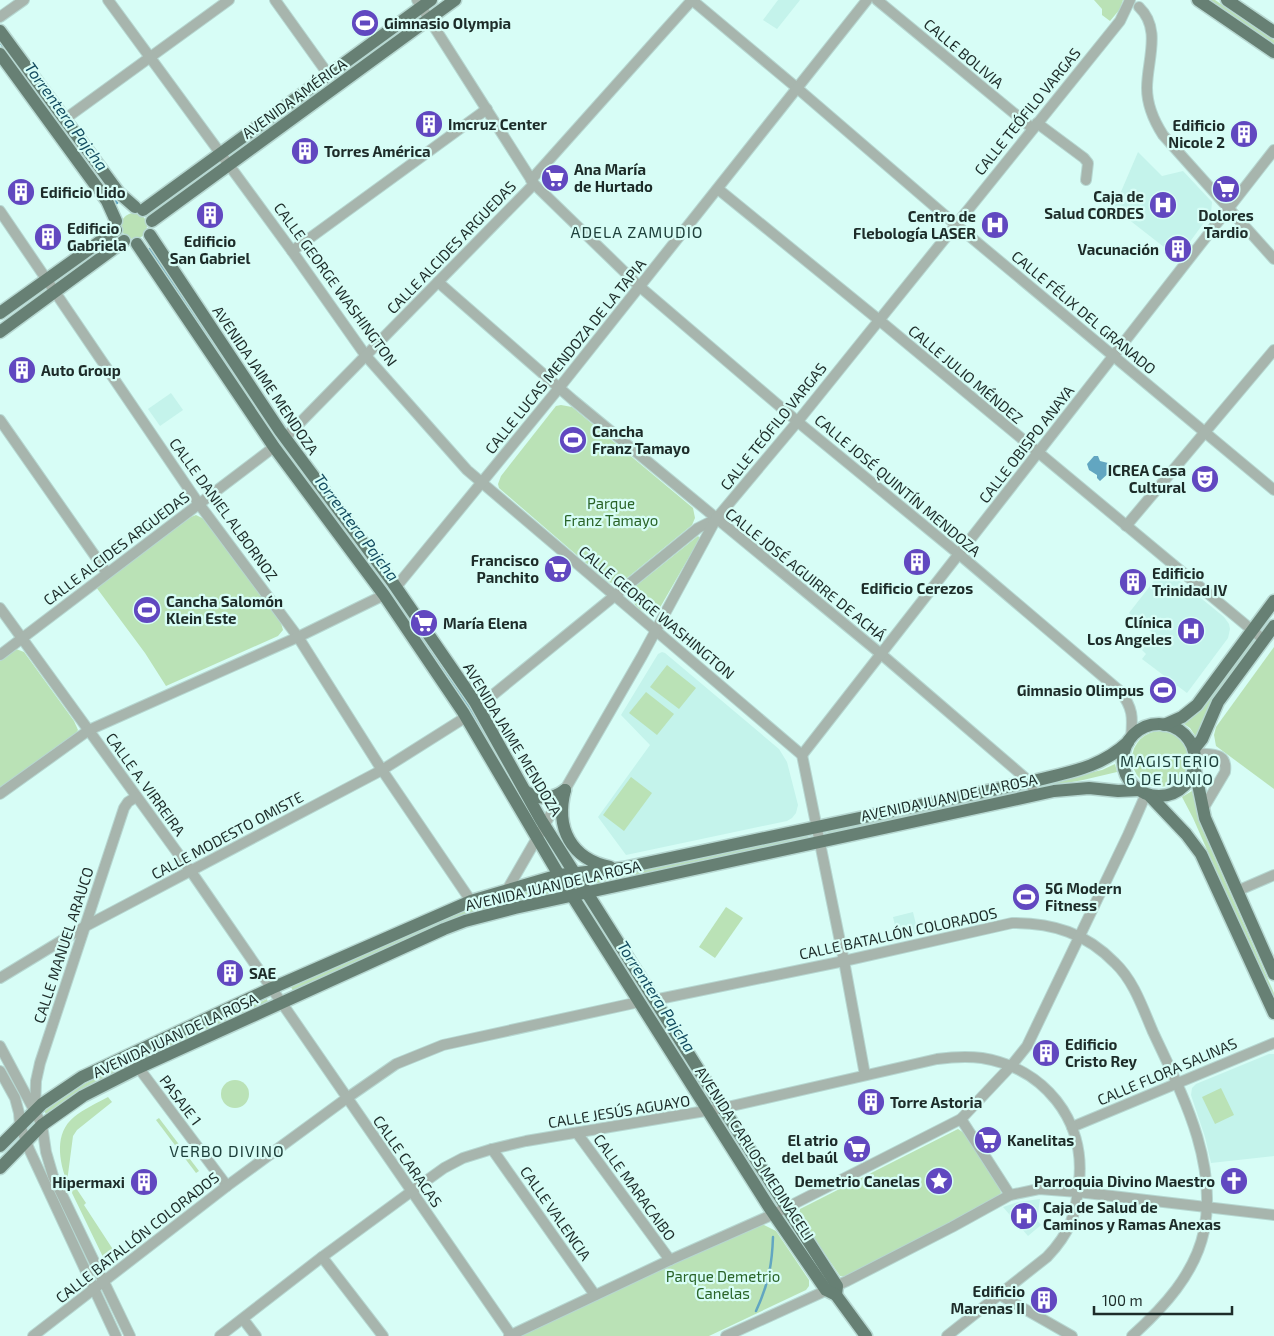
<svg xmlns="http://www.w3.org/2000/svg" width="1274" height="1336" font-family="'Exo 2',sans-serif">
	<rect width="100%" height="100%" fill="#d7fdf6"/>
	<!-- built -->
	<g fill="#c4f3eb">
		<polygon points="778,0 800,0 777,29 763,20"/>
		<polygon points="1138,152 1162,176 1183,171 1212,202 1211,213 1178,258 1114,208"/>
		<polygon points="171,393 183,410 160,426 148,409"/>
		<polygon points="1164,568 1224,617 1229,624 1230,629 1228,638 1187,693 1142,659 1146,654 1142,650 1154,634 1129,613"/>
		<polygon points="662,652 665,653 779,749 787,762 798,805 796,813 792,818 787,821 626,855 598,817 650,745 621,715 658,654"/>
		<polygon points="913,912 918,933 898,938 893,917"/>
		<polygon points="1269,1054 1274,1054 1274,1156 1211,1163 1205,1137 1191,1095 1192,1088 1196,1084"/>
		<polygon points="1040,1199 1037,1220 1041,1225 1028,1236 1003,1207 1018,1202"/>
	</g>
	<!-- green -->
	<g fill="#bae2b6">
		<polygon points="1094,0 1123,0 1120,9 1110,21 1102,15 1102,9"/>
		<polygon points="1209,0 1215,0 1274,40 1274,44"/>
		<polygon points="416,17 418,20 231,156 229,153"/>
		<circle cx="134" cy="226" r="13"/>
		<polygon points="561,405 572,407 693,508 695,518 692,525 622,582 617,584 608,582 499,488 498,484 501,476 556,406"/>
		<polygon points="196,515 204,519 281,623 283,630 278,636 166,686 145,653 96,587 191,517"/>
		<path d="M698,536L700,538L658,611C646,619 626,602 632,589Z"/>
		<path d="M1251,639L1255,642L1213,699L1196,737L1190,728L1184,724C1211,703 1231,667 1251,639Z"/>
		<polygon points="1274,647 1274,789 1216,746 1214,735 1216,727"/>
		<polygon points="16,649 24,652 74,721 78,730 76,733 0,789 0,661"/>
		<polygon points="667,665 696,688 679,709 650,687"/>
		<polygon points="646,692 674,714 657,735 629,713"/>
		<circle cx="1160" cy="759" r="28"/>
		<polygon points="1115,764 1117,772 1083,780 1039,788 1039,784 1102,770"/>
		<polygon points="631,777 652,793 624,831 603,815"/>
		<polygon points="1027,787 1028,790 828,835 827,831"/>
		<polygon points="1192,791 1200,824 1274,993 1274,1002 1193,818 1182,797"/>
		<polygon points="808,836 809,839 622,878 597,885 592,877 623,874"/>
		<polygon points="552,884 558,893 469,913 427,929 293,991 291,987 443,919 465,910"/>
		<polygon points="726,907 743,918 715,958 699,947"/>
		<polygon points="267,999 268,1002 141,1061 139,1058"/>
		<polygon points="123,1065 125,1068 85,1088 47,1115 44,1111 82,1085"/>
		<circle cx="235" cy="1094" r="14"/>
		<polygon points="1221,1088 1234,1115 1215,1124 1202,1097"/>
		<path d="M108,1097L112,1102L77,1130L73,1136L67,1182C59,1161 54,1133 74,1117C84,1109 97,1103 108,1097Z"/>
		<polygon points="159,1118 199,1171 196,1173 156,1120"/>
		<polygon points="958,1129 964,1133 1000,1188 1001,1193 998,1199 846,1277 840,1276 799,1216 800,1209"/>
		<polygon points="74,1185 86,1203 84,1205 114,1251 104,1259 72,1193"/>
		<polygon points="755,1224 762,1224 776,1231 809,1280 809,1286 806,1290 709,1336 518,1336"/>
	</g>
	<!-- water -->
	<polygon fill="#62a6c1" points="1094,456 1098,456 1100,461 1108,463 1112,470 1100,481 1097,478 1097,475 1089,470 1087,464"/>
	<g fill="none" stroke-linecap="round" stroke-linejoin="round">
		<!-- stream -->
		<g stroke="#62a6c1" stroke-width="2.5">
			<polyline points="0,42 117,203"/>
			<polyline points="150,249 278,440 391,592 473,713 530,814"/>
			<polyline points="547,840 561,865"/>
			<polyline points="570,881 575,889"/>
			<polyline points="586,905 645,996"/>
			<polyline points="731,1132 765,1186"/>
			<path d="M756,1311C768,1285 772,1266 773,1237"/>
		</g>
		<defs>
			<g id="minor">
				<polyline points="108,0 292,251 366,356 467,470 802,755 844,961 865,1075"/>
				<polyline points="275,0 328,74"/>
				<path d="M417,0L534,184L639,286L804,427L960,555L1120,691C1133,708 1133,717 1131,738"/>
				<polyline points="692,0 797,88 955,224 1274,490"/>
				<polyline points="877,0 1032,128"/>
				<path d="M1139,7C1162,29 1147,60 1147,88C1147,106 1154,121 1163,135L1274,259"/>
				<polyline points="0,17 24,0"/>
				<polyline points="65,119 229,0"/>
				<polyline points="1037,123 1084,158 1088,163 1086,180"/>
				<polyline points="531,180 692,0"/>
				<polyline points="718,189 879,320 1264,640"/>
				<polyline points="0,211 199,504 298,637 382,770 471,901"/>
				<polyline points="292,251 487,109"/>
				<polyline points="438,282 573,400 881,654 1030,782 1032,787"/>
				<polyline points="0,420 107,573"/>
				<polyline points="285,438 534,184"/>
				<polyline points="1126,526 1274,350"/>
				<polyline points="396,587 559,388 867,0"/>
				<polyline points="0,608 190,870 511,1335"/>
				<polyline points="0,655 274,447"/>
				<polyline points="478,707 698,528 716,519"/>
				<path d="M1195,753C1210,755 1228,751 1225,772L1203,809"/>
				<polyline points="802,755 1274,150"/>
				<polyline points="0,794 89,730 298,637 384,595"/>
				<polyline points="507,890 642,656 716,519 798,421 1120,21 1130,0"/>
				<polyline points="1237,891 1274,875"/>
				<polyline points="0,978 84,927 382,770 466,717"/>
				<path d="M654,1000L844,961L1012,923C1053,923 1086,933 1115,963C1134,981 1143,1009 1153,1032C1182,1094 1218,1161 1204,1231C1195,1274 1163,1308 1132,1336"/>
				<polyline points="0,1046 42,1125 46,1152 53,1176 130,1336"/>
				<polyline points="129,1055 227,1186"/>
				<polyline points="0,1071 15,1098 19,1113 20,1125 29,1149 116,1336"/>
				<polyline points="35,1110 36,1081 40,1063 124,808 128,802 136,797"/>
				<polyline points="961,1119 1010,1195"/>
				<polyline points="1072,1127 1274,1043"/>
				<polyline points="577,1133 670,1260"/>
				<polyline points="492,1149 595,1295"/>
				<polyline points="322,1257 383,1336"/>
				<polyline points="1000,1295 1072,1336"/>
				<polyline points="243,1319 256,1336"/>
				<polyline points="33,1336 227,1186 347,1098 396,1064 443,1045 639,1002"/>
				<path d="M220,1336L322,1257L412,1191L444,1168L463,1158L492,1149L526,1141L723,1108L937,1059C952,1057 967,1056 982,1058C1044,1068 1086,1120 1079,1182C1076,1215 1070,1233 1047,1257L947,1336"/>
				<polyline points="509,1336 670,1260 774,1214 961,1119 1011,1066 1027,1046 1128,835 1146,794"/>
				<polyline points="726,1336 847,1281 952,1227 1010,1195 1039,1189 1078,1192 1274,1215"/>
			</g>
			<g id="major">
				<polyline points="1198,0 1274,52"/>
				<polyline points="1227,0 1274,32"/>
				<polyline points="0,31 119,193 135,207"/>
				<polyline points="0,54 107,201 116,221"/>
				<polyline points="143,210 431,0"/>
				<polyline points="152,221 455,0"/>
				<polyline points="150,235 280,431 393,583 475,702 541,820 719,1102 837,1286 836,1295"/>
				<polyline points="137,244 274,447 384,595 463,712 559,875 769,1207 826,1290 836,1295 866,1336"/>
				<polyline points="0,313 116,230"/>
				<polyline points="0,332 124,241"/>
				<circle cx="1159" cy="760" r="36"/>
				<polyline points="1164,725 1182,717 1197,705 1274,601"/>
				<polyline points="1194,749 1202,739 1218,702 1274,626"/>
				<polyline points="1194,765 1205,818 1274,974"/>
				<path d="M565,790C555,828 571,859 610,867"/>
				<path d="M525,791C539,800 552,800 565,790"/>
				<polyline points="1149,795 1186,834 1201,854 1274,1013"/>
				<path d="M0,1146L42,1104L82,1077L272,988L471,901L559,875L623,868L1030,782C1068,772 1099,769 1128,742"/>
				<polyline points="0,1168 42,1125 83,1096 138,1068 444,929 465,921 515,908 1054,791 1089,788 1118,791 1139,790"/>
			</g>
		</defs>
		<!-- minor casing -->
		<use href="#minor" stroke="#b6d7d1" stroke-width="12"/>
		<!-- major casing -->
		<use href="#major" stroke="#b6d7d1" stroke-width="15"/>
		<!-- minor -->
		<use href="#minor" stroke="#a7b5ad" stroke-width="10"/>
		<!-- major -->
		<use href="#major" stroke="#678074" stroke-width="12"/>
	</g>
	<!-- icons -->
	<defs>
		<symbol id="stadium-disc" viewBox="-11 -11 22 22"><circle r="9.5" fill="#6148c0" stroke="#d7fdf6"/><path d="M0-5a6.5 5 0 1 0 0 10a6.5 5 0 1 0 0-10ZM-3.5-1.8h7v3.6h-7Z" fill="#fff"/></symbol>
		<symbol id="building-disc" viewBox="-11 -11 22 22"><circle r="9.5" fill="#6148c0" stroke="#d7fdf6"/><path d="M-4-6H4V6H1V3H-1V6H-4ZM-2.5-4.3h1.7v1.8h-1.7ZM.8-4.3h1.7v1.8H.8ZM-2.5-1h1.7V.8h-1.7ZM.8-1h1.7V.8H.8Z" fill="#fff"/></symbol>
		<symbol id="supermarket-disc" viewBox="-11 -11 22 22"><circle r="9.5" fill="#6148c0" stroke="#d7fdf6"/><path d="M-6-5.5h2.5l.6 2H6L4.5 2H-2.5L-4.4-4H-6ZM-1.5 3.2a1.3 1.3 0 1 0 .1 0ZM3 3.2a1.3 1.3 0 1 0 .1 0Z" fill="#fff"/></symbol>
		<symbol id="hospital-disc" viewBox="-11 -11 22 22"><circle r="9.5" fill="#6148c0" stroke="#d7fdf6"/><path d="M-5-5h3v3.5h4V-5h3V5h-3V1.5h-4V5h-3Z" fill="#fff"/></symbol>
		<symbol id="theatre-disc" viewBox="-11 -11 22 22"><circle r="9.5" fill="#6148c0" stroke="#d7fdf6"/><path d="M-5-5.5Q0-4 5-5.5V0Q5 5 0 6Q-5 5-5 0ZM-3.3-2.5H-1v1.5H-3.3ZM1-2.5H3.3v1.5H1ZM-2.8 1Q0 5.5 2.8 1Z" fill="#fff"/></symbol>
		<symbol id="sight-disc" viewBox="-11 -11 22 22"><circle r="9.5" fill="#6148c0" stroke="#d7fdf6"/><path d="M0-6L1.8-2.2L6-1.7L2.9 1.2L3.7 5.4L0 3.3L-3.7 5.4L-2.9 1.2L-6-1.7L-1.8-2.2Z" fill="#fff"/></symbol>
		<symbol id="church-disc" viewBox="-11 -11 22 22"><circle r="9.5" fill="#6148c0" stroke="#d7fdf6"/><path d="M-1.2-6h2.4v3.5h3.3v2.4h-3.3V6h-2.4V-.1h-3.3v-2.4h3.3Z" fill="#fff"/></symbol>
	</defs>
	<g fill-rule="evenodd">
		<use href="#stadium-disc" x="349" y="7" width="32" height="32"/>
		<use href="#building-disc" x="413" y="108" width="32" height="32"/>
		<use href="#building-disc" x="1228" y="118" width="32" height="32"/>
		<use href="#building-disc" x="289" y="135" width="32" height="32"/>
		<use href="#supermarket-disc" x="539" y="162" width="32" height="32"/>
		<use href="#supermarket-disc" x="1210" y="173" width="32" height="32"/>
		<use href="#building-disc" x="5" y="176" width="32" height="32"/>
		<use href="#hospital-disc" x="1147" y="189" width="32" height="32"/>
		<use href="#building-disc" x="194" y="199" width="32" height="32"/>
		<use href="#hospital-disc" x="979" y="209" width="32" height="32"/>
		<use href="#building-disc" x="32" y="221" width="32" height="32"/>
		<use href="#building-disc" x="1162" y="233" width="32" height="32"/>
		<use href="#building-disc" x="6" y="354" width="32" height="32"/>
		<use href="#stadium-disc" x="557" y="424" width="32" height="32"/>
		<use href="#theatre-disc" x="1189" y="463" width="32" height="32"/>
		<use href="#building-disc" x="901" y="546" width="32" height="32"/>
		<use href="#supermarket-disc" x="542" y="553" width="32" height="32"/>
		<use href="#building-disc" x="1117" y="566" width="32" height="32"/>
		<use href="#stadium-disc" x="131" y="594" width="32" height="32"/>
		<use href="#supermarket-disc" x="408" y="607" width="32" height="32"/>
		<use href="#hospital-disc" x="1175" y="615" width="32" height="32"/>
		<use href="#stadium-disc" x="1147" y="674" width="32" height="32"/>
		<use href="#stadium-disc" x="1010" y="881" width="32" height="32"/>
		<use href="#building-disc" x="214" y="957" width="32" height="32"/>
		<use href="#building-disc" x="1030" y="1037" width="32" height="32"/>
		<use href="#building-disc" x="855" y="1086" width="32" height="32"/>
		<use href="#supermarket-disc" x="972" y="1124" width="32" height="32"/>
		<use href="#supermarket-disc" x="841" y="1133" width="32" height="32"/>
		<use href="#sight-disc" x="923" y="1165" width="32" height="32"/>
		<use href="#church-disc" x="1218" y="1165" width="32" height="32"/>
		<use href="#building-disc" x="128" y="1166" width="32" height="32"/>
		<use href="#hospital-disc" x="1008" y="1200" width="32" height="32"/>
		<use href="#building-disc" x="1028" y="1284" width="32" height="32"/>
	</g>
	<g text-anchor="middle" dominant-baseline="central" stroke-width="4.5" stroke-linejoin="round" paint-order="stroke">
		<!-- poi labels -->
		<g font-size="15" font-weight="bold" fill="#1d2c29" stroke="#d7fdf6" text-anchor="start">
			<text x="384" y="23">Gimnasio Olympia</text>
			<text x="448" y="124">Imcruz Center</text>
			<text x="1225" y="125" text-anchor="end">Edificio<tspan x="1225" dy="17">Nicole 2</tspan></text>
			<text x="324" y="151">Torres América</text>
			<text x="574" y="169">Ana María<tspan x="574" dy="17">de Hurtado</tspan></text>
			<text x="40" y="192">Edificio Lido</text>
			<text x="1144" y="196" text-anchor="end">Caja de<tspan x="1144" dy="17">Salud CORDES</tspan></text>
			<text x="1226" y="215" text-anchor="middle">Dolores<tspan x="1226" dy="17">Tardio</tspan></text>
			<text x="976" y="216" text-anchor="end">Centro de<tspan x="976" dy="17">Flebología LASER</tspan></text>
			<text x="67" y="228">Edificio<tspan x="67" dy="17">Gabriela</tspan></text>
			<text x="210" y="241" text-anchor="middle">Edificio<tspan x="210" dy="17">San Gabriel</tspan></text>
			<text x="1159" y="249" text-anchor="end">Vacunación</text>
			<text x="41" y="370">Auto Group</text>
			<text x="592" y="431">Cancha<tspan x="592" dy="17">Franz Tamayo</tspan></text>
			<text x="1186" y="470" text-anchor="end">ICREA Casa<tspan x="1186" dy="17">Cultural</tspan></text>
			<text x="539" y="560" text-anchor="end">Francisco<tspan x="539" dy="17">Panchito</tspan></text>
			<text x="1152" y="573">Edificio<tspan x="1152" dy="17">Trinidad IV</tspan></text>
			<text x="917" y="588" text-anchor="middle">Edificio Cerezos</text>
			<text x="166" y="601">Cancha Salomón<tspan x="166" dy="17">Klein Este</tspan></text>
			<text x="1172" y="622" text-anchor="end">Clínica<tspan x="1172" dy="17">Los Angeles</tspan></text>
			<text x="443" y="623">María Elena</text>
			<text x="1144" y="690" text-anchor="end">Gimnasio Olimpus</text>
			<text x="1045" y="888">5G Modern<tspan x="1045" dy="17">Fitness</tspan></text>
			<text x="249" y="973">SAE</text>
			<text x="1065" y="1044">Edificio<tspan x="1065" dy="17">Cristo Rey</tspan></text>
			<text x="890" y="1102">Torre Astoria</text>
			<text x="838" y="1140" text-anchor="end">El atrio<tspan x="838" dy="17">del baúl</tspan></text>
			<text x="1007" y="1140">Kanelitas</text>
			<text x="920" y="1181" text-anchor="end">Demetrio Canelas</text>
			<text x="1215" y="1181" text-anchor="end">Parroquia Divino Maestro</text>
			<text x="125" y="1182" text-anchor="end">Hipermaxi</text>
			<text x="1043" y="1207">Caja de Salud de<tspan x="1043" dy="17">Caminos y Ramas Anexas</tspan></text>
			<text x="1025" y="1291" text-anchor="end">Edificio<tspan x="1025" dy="17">Marenas II</tspan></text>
		</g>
		<!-- street labels -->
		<g font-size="15" fill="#1d2c29" stroke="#d7fdf6">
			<text transform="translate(964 53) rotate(40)">CALLE BOLIVIA</text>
			<text transform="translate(294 98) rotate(-36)">AVENIDA AMÉRICA</text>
			<text transform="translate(1027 111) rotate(-51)">CALLE TEÓFILO VARGAS</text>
			<text transform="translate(451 247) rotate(-46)">CALLE ALCIDES ARGUEDAS</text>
			<text transform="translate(336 284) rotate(54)">CALLE GEORGE WASHINGTON</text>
			<text transform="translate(1084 312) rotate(40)">CALLE FÉLIX DEL GRANADO</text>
			<text transform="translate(565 356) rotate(-51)">CALLE LUCAS MENDOZA DE LA TAPIA</text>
			<text transform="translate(966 374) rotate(40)">CALLE JULIO MÉNDEZ</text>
			<text transform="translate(266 380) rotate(56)">AVENIDA JAIME MENDOZA</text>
			<text transform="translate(773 426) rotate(-51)">CALLE TEÓFILO VARGAS</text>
			<text transform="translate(1026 444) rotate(-52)">CALLE OBISPO ANAYA</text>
			<text transform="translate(898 485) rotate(40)">CALLE JOSÉ QUINTÍN MENDOZA</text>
			<text transform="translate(224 509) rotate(54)">CALLE DANIEL ALBORNOZ</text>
			<text transform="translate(116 548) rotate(-37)">CALLE ALCIDES ARGUEDAS</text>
			<text transform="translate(806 574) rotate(39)">CALLE JOSÉ AGUIRRE DE ACHÁ</text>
			<text transform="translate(657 612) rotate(40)">CALLE GEORGE WASHINGTON</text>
			<text transform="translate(513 739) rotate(59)">AVENIDA JAIME MENDOZA</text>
			<text transform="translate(146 784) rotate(54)">CALLE A. VIRREIRA</text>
			<text transform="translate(949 797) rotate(-12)">AVENIDA JUAN DE LA ROSA</text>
			<text transform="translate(227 835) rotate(-28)">CALLE MODESTO OMISTE</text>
			<text transform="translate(553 885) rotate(-13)">AVENIDA JUAN DE LA ROSA</text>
			<text transform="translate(898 933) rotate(-12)">CALLE BATALLÓN COLORADOS</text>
			<text transform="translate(63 945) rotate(-72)">CALLE MANUEL ARAUCO</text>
			<text transform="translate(175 1035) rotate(-25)">AVENIDA JUAN DE LA ROSA</text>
			<text transform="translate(1167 1071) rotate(-23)">CALLE FLORA SALINAS</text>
			<text transform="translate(181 1100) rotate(53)">PASAJE 1</text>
			<text transform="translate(619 1111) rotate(-9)">CALLE JESÚS AGUAYO</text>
			<text transform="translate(755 1153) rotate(57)">AVENIDA CARLOS MEDINACELI</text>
			<text transform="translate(408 1161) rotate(55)">CALLE CARACAS</text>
			<text transform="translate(635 1187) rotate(54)">CALLE MARACAIBO</text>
			<text transform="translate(556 1213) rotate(55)">CALLE VALENCIA</text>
			<text transform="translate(137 1237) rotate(-38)">CALLE BATALLÓN COLORADOS</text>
		</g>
		<!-- park labels -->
		<g font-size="15" fill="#2a6428" stroke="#d7fdf6">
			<text x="611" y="503">Parque<tspan x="611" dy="17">Franz Tamayo</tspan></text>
			<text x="723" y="1276">Parque Demetrio<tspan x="723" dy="17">Canelas</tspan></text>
		</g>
		<!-- water labels -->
		<g font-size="16" font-style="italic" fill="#134c60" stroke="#d7fdf6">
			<text transform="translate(67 116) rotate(54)">Torrentera Pajcha</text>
			<text transform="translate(357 527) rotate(53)">Torrentera Pajcha</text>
			<text transform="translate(657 996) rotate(57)">Torrentera Pajcha</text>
		</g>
		<!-- neighbourhood labels -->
		<g font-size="16" letter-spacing="1" fill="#1f413c" stroke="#d7fdf6">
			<text x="637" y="231">ADELA ZAMUDIO</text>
			<text x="1170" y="760">MAGISTERIO<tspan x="1170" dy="18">6 DE JUNIO</tspan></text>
			<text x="227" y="1150">VERBO DIVINO</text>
		</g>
	</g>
	<!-- scale -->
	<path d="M1094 1306v8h138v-8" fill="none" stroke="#1d2c29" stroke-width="2.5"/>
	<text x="1102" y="1306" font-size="15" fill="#1d2c29" stroke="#d7fdf6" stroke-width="4" paint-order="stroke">100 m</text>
</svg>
